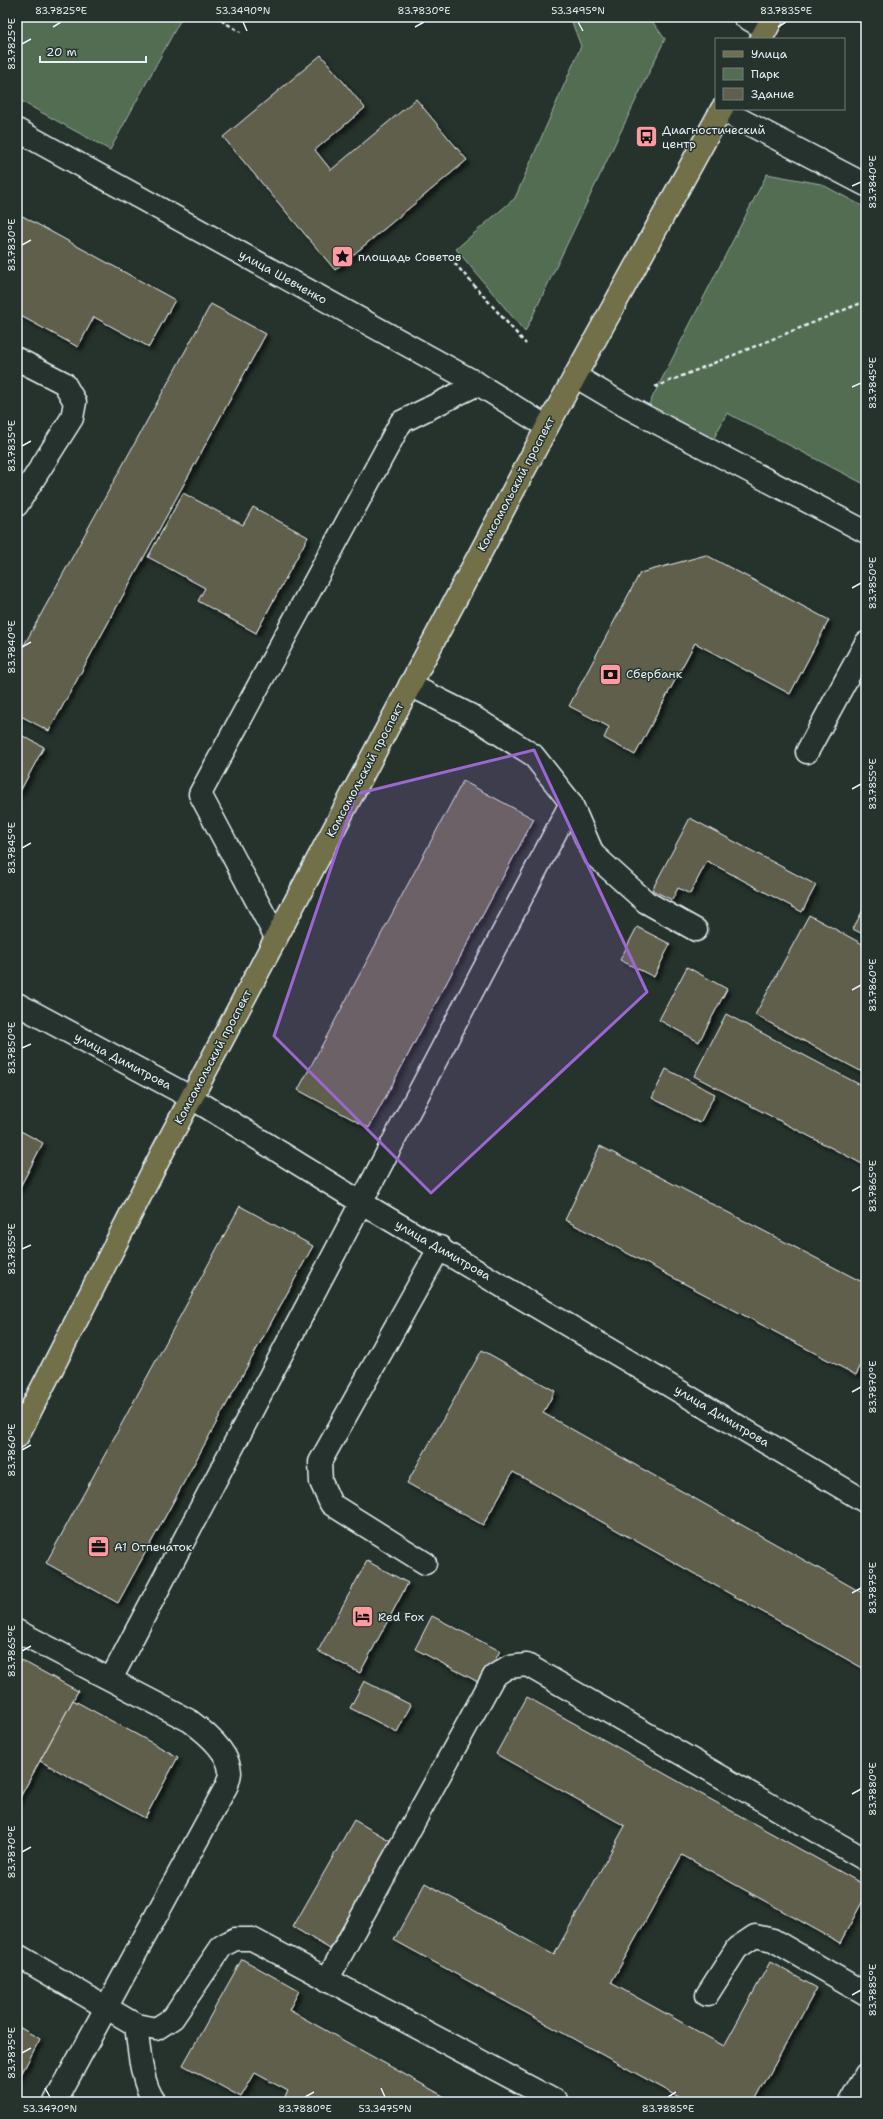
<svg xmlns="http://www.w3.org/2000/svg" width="883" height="2119" font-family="'Shantell Sans',sans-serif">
	<defs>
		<filter id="shadow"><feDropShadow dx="3.5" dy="3.5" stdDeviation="2" flood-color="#0009"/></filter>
	</defs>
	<rect width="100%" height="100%" fill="#26332d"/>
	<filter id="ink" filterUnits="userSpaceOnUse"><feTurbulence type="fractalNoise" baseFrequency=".025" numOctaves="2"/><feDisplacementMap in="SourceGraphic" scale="8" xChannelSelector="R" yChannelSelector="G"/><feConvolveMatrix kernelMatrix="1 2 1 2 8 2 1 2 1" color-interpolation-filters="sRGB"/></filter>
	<g filter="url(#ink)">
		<!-- green -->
		<g fill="#536d53" stroke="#9eafa6">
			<polygon points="17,17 182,17 110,150 17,99"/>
			<polygon points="570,17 649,17 665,39 525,332 456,249 515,198 581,46"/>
			<polygon points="767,174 821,184 866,208 866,485 727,413 712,442 647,408"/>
		</g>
		<!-- building -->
		<g fill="#615e4b" stroke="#e8f1f8" filter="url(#shadow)">
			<polygon points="321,55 365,108 315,150 331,170 416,99 467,160 335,270 223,137"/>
			<polygon points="17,213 175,300 149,347 94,317 78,347 17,314"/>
			<polygon points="211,304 266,334 49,731 17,714 17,658"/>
			<polygon points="183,493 243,525 253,507 308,537 256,633 198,601 205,588 148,557"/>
			<polygon points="706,555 829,620 790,694 695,643 635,755 604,738 609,727 569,706 640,573"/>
			<polygon points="17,733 44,747 17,797"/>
			<polygon points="463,781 534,819 369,1128 298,1090"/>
			<polygon points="690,818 816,885 802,912 707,861 690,894 678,888 672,900 652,890"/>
			<polygon points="866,904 866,936 853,929"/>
			<polygon points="809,915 866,946 866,1074 755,1015"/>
			<polygon points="637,927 670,944 654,977 620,960"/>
			<polygon points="687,967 727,989 699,1042 659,1020"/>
			<polygon points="726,1014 866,1088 866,1166 694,1076"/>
			<polygon points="666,1069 715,1094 700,1123 652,1098"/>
			<polygon points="17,1129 43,1143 17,1193"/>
			<polygon points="600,1146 866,1284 866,1355 856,1375 565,1220"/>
			<polygon points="240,1206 313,1246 118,1603 46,1563"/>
			<polygon points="482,1350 555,1391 543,1413 866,1595 866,1670 513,1472 483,1525 407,1483"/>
			<polygon points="367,1561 408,1583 360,1673 318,1651"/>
			<polygon points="432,1616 500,1651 482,1684 415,1649"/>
			<polygon points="21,1660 78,1691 17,1803 17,1667"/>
			<polygon points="364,1681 411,1705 397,1732 350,1708"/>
			<polygon points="527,1697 866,1886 866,1895 840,1943 682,1855 611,1983 724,2046 770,1962 817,1988 754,2102 688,2102 394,1940 425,1883 554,1955 625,1826 496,1754"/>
			<polygon points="73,1700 178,1757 145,1818 40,1761"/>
			<polygon points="354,1820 391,1841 330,1949 293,1927"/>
			<polygon points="242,1959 299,1991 289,2010 454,2102 282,2102 288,2091 255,2073 241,2097 183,2065"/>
			<polygon points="17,2026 40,2039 17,2082"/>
		</g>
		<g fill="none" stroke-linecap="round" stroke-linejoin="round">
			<defs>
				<g id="minor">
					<polyline points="745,17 766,29"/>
					<polyline points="722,110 866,185"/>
					<polyline points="17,130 478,384 547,427"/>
					<polyline points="17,359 64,383 75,402 72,418 17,505"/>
					<polyline points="575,376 629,408 866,532"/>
					<polyline points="410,685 470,715 533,755 571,803 593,854 646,902 696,930"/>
					<polyline points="807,752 866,643"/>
					<polyline points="276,937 200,794 401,422 478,384"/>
					<polyline points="17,1004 192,1098 362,1203 866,1502"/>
					<polyline points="425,1563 331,1504 321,1482 320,1462 440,1247"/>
					<path d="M17,1631L190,1721C205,1732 229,1752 230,1772C230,1776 228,1781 227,1785L55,2102"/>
					<polyline points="111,1679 571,803"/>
					<polyline points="17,1955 136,2025 156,2029 173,2018 222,1946 235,1939 252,1939 557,2102"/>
					<polyline points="327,1980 494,1676 508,1667 527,1665 866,1860"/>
					<polyline points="707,1995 737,1948 755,1936 773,1940 866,1994"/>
					<path d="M136,2025C139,2048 141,2084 155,2102"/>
					<polyline points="850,2102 866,2074"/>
				</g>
				<g id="major">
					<polyline points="761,39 773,17"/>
					<polyline points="17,1437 161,1155 547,427 722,109"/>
				</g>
			</defs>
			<!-- minor casing -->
			<use href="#minor" stroke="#e8f1f8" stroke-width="25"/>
			<!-- major casing -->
			<use href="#major" stroke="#e8f1f8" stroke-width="25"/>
			<!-- path -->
			<g stroke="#e8f1f8" stroke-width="2.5" stroke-dasharray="4 3" stroke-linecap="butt">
				<polyline points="215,17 241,32"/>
				<polyline points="865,17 866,18"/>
				<polyline points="450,258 526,344"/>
				<polyline points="655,387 866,301"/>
			</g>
			<!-- minor -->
			<use href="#minor" stroke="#26332d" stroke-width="22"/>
			<!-- major -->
			<use href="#major" stroke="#71704a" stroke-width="22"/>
		</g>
	</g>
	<!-- marked area -->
	<path fill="#9c67d0" fill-opacity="0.2" stroke="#9c67d0" stroke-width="3" stroke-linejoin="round" d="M534,750L647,992L431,1193L274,1036L356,794Z"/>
	<!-- ticks -->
	<path fill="none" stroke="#e8f1f8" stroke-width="1.5" d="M243,22L247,31M578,22L583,31M53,27L61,22M415,27L424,22M778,27L786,22M22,44L31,39M852,186L861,182M22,245L31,240M852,387L861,383M22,446L31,441M852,588L861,583M22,647L31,642M852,789L861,784M22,848L31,843M852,990L861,985M22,1048L31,1044M852,1191L861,1186M22,1249L31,1245M852,1392L861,1387M22,1450L31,1445M852,1593L861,1588M22,1651L31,1646M852,1794L861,1789M22,1852L31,1847M852,1995L861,1990M22,2053L31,2048M45,2088L50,2097M381,2088L385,2097M305,2097L314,2092M668,2097L676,2092"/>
	<!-- icons -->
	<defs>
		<symbol id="bus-square" viewBox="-11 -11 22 22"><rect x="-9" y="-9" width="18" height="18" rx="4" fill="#ff9aa2" stroke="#26332d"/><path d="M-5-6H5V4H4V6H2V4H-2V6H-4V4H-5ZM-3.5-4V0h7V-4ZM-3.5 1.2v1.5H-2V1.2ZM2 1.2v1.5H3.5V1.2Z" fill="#111"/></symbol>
		<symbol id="sight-square" viewBox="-11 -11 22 22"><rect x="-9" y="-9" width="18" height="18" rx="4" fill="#ff9aa2" stroke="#26332d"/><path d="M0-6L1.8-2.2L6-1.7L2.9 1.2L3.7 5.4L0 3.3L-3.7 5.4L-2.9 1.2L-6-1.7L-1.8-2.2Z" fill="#111"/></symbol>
		<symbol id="bank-square" viewBox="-11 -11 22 22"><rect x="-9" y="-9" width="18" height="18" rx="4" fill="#ff9aa2" stroke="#26332d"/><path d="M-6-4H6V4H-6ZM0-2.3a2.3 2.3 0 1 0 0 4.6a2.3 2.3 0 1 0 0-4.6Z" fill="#111"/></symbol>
		<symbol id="office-square" viewBox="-11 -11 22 22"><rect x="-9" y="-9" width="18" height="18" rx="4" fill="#ff9aa2" stroke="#26332d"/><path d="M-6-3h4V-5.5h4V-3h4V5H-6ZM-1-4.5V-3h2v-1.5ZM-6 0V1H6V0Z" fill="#111"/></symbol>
		<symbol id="hotel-square" viewBox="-11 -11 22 22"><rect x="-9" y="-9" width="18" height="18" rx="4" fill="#ff9aa2" stroke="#26332d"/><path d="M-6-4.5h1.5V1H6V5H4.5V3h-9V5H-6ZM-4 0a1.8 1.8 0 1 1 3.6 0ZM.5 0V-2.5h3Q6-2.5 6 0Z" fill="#111"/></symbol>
	</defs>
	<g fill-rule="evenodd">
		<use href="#bus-square" x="634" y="124" width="25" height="25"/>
		<use href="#sight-square" x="330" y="244" width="25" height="25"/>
		<use href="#bank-square" x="598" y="662" width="25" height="25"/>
		<use href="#office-square" x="86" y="1534" width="25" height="25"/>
		<use href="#hotel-square" x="350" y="1604" width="25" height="25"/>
	</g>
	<g text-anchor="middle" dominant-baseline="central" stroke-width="3" stroke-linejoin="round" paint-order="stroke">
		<!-- poi labels -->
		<g font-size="12" fill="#e8f1f8" stroke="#26332d" text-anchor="start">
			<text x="662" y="130">Диагностический<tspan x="662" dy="14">центр</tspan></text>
			<text x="358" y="257">площадь Советов</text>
			<text x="626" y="674">Сбербанк</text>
			<text x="114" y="1547">А1 Отпечаток</text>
			<text x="378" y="1617">Red Fox</text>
		</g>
		<!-- street labels -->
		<g font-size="12" fill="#e8f1f8" stroke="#26332d">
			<text transform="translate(283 277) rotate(29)">улица Шевченко</text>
			<text transform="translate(516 484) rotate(-62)">Комсомольский проспект</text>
			<text transform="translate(365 770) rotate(-62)">Комсомольский проспект</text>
			<text transform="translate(213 1057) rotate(-62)">Комсомольский проспект</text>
			<text transform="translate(123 1061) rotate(28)">улица Димитрова</text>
			<text transform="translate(443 1250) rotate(30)">улица Димитрова</text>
			<text transform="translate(722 1416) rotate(31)">улица Димитрова</text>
		</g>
	</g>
	<!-- margin -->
	<rect width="883" height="2119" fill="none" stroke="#26332d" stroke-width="44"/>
	<!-- legend -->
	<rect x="715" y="38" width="130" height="72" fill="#26332d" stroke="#747f7e"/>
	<rect x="723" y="51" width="20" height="6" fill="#71704a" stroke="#747f7e"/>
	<text x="751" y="58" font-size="12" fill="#e8f1f8">Улица</text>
	<rect x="723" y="68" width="20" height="12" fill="#536d53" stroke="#747f7e"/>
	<text x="751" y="78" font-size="12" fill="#e8f1f8">Парк</text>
	<rect x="723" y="88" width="20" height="12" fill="#615e4b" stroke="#747f7e"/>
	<text x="751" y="98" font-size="12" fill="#e8f1f8">Здание</text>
	<!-- scale -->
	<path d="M40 56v6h106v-6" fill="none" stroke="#e8f1f8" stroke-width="2"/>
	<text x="46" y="56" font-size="12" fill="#e8f1f8" stroke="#26332d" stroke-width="3" paint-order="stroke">20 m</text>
	<rect x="22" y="22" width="839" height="2075" fill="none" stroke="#e8f1f8" stroke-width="1.5"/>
	<g font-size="10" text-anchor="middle" fill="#e8f1f8">
		<text x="61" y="14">83.7825°E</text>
		<text x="243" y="14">53.3490°N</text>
		<text x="424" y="14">83.7830°E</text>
		<text x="578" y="14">53.3495°N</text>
		<text x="786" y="14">83.7835°E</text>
		<text transform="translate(11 44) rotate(-90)" y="4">83.7825°E</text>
		<text transform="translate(872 182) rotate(-90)" y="4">83.7840°E</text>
		<text transform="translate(11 245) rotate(-90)" y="4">83.7830°E</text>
		<text transform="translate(872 383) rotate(-90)" y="4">83.7845°E</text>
		<text transform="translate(11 446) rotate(-90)" y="4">83.7835°E</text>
		<text transform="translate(872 583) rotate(-90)" y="4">83.7850°E</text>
		<text transform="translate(11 647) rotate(-90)" y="4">83.7840°E</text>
		<text transform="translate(872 784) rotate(-90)" y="4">83.7855°E</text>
		<text transform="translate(11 848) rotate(-90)" y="4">83.7845°E</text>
		<text transform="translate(872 985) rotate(-90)" y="4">83.7860°E</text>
		<text transform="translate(11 1048) rotate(-90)" y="4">83.7850°E</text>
		<text transform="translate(872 1186) rotate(-90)" y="4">83.7865°E</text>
		<text transform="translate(11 1249) rotate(-90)" y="4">83.7855°E</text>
		<text transform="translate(872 1387) rotate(-90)" y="4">83.7870°E</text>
		<text transform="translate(11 1450) rotate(-90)" y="4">83.7860°E</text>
		<text transform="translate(872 1588) rotate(-90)" y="4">83.7875°E</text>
		<text transform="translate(11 1651) rotate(-90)" y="4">83.7865°E</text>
		<text transform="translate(872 1789) rotate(-90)" y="4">83.7880°E</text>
		<text transform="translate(11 1852) rotate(-90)" y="4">83.7870°E</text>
		<text transform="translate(872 1990) rotate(-90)" y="4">83.7885°E</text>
		<text transform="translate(11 2053) rotate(-90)" y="4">83.7875°E</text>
		<text x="50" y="2112">53.3470°N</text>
		<text x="305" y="2112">83.7880°E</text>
		<text x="385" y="2112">53.3475°N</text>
		<text x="668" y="2112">83.7885°E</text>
	</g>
</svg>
